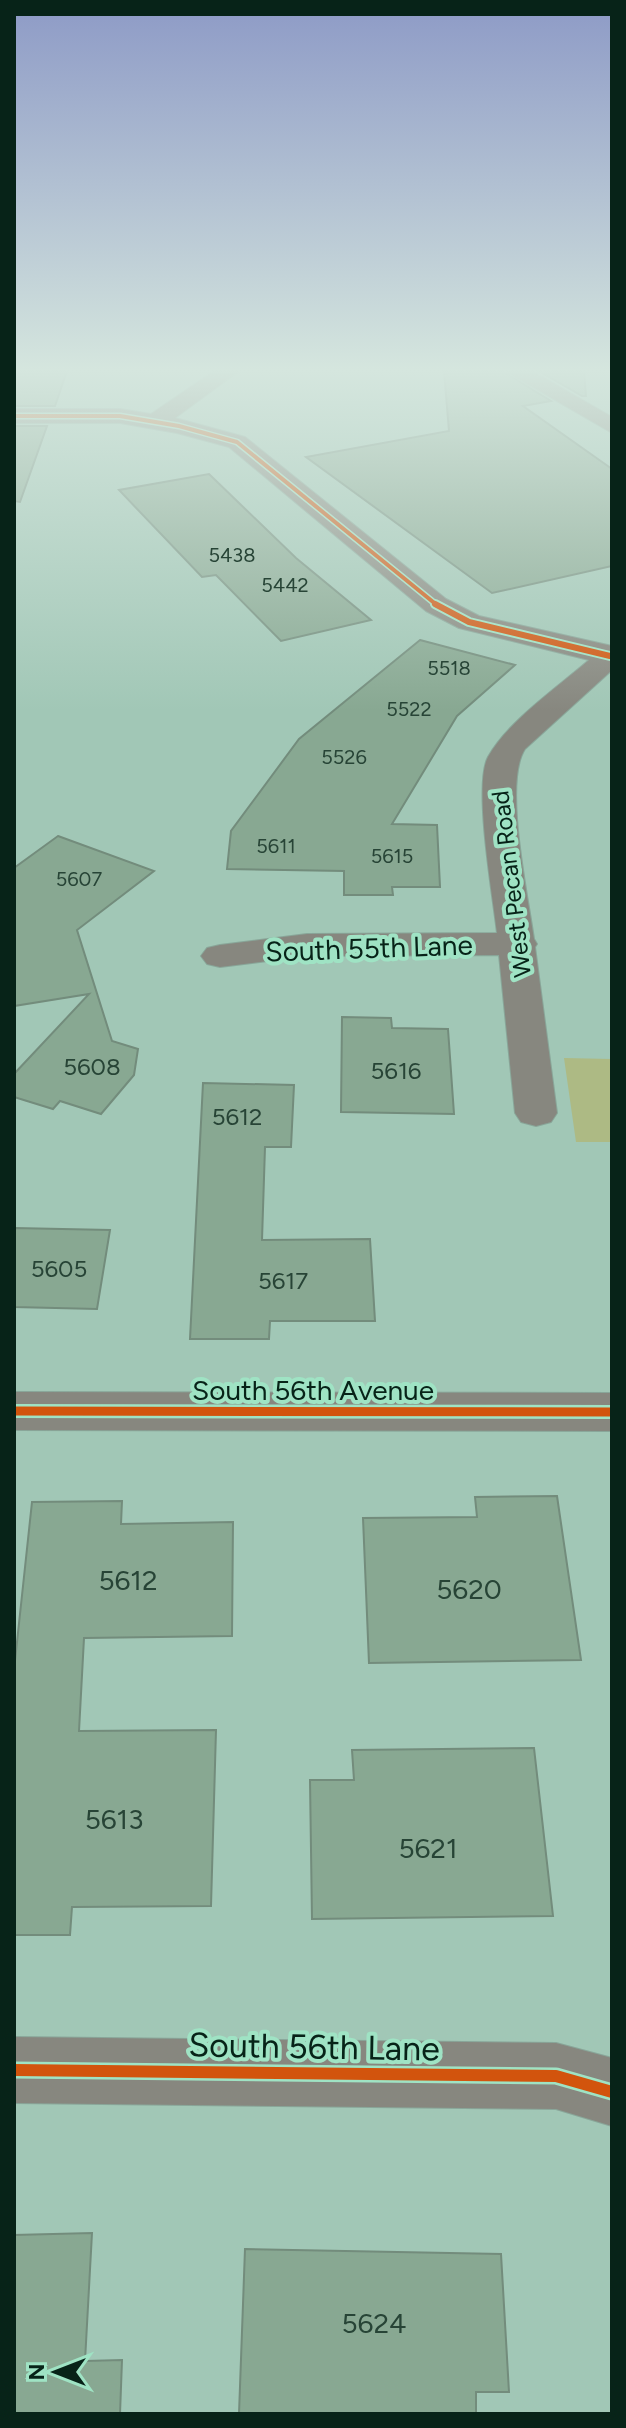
<svg xmlns="http://www.w3.org/2000/svg" width="626" height="2428" font-family="Figtree,sans-serif">
	<rect width="100%" height="100%" fill="#a1c7b6"/>
	<!-- green -->
	<polygon fill="#adba84" points="564,1058 612,1059 612,1142 576,1142"/>
	<!-- building -->
	<g fill="#88a892" stroke="#738c7c" stroke-width="2">
		<polygon points="14,371 67,371 55,406 14,406"/>
		<polygon points="444,371 502,371 551,401 523,406 612,469 612,566 492,593 306,457 449,431"/>
		<polygon points="539,371 584,371 586,396 582,396"/>
		<polygon points="14,426 47,426 20,502 14,501"/>
		<polygon points="209,474 296,558 371,620 281,641 216,575 202,577 119,490"/>
		<polygon points="420,640 515,665 457,716 392,824 437,825 440,887 392,887 393,895 344,895 344,871 227,869 231,831 299,739"/>
		<polygon points="58,836 154,871 77,930 112,1041 138,1049 134,1075 101,1114 60,1101 53,1109 14,1097 14,1074 89,994 14,1006 14,868"/>
		<polygon points="342,1017 391,1018 392,1028 448,1029 454,1114 341,1112"/>
		<polygon points="203,1083 294,1085 291,1147 265,1147 262,1240 370,1239 375,1321 270,1321 269,1339 190,1339"/>
		<polygon points="14,1228 110,1230 97,1309 14,1307"/>
		<polygon points="557,1496 581,1660 369,1663 363,1518 477,1517 475,1497"/>
		<polygon points="122,1501 121,1524 233,1522 232,1636 84,1638 79,1731 216,1730 211,1906 72,1907 70,1935 14,1935 14,1670 32,1502"/>
		<polygon points="534,1748 553,1916 312,1919 310,1780 354,1780 352,1750"/>
		<polygon points="92,2233 85,2361 122,2360 120,2414 14,2414 14,2235"/>
		<polygon points="245,2249 501,2254 509,2392 476,2392 476,2414 239,2414"/>
	</g>
	<g fill="none" stroke-linecap="round" stroke-linejoin="round">
		<defs>
			<g id="minor">
				<path d="M214,371H239L175,418L245,437L446,599L479,616L612,646V670L525,749C503,783 528,895 534,939L537,944L535,947L557,1113L551,1122L536,1126L521,1122L515,1113L499,955L307,956L220,967L207,964L201,956L207,948L220,945L307,934L497,933C493,897 473,785 488,757C508,721 558,687 589,660L459,628L426,611L229,447L177,433L120,423H14V409H120L151,414Z"/>
				<polygon points="505,371 532,371 612,417 612,433"/>
				<polygon points="14,1392 612,1393 612,1431 14,1430"/>
				<polygon points="14,2037 556,2043 612,2058 612,2126 556,2109 14,2103"/>
			</g>
		</defs>
		<!-- minor casing -->
		<use href="#minor" stroke="#89a699" stroke-width="2"/>
		<!-- minor -->
		<use href="#minor" fill="#87877f" fill-rule="evenodd"/>
		<defs>
			<polyline id="cycleway-far3" points="14,416 120,416 179,426 237,442 438,606"/>
			<polyline id="cycleway-far2" points="435,604 469,622 610,656"/>
			<polyline id="cycleway-far1" points="14,1411 612,1412"/>
			<polyline id="cycleway" points="14,2070 556,2076 612,2092"/>
		</defs>
		<!-- cycleway-far3 casing -->
		<use href="#cycleway-far3" stroke="#9fe3c4" stroke-width="7"/>
		<!-- cycleway-far2 casing -->
		<use href="#cycleway-far2" stroke="#9fe3c4" stroke-width="10"/>
		<!-- cycleway-far1 casing -->
		<use href="#cycleway-far1" stroke="#9fe3c4" stroke-width="14"/>
		<!-- cycleway casing -->
		<use href="#cycleway" stroke="#9fe3c4" stroke-width="17"/>
		<!-- cycleway-far3 -->
		<use href="#cycleway-far3" stroke="#d2540d" stroke-width="4"/>
		<!-- cycleway-far2 -->
		<use href="#cycleway-far2" stroke="#d2540d" stroke-width="6"/>
		<!-- cycleway-far1 -->
		<use href="#cycleway-far1" stroke="#d2540d" stroke-width="9"/>
		<!-- cycleway -->
		<use href="#cycleway" stroke="#d2540d" stroke-width="12"/>
	</g>
	<!-- sky -->
	<linearGradient id="sky" x2="0" y2="1"><stop stop-color="#8d9ac6"/><stop offset="0.52" stop-color="#d5e6de"/><stop offset="1" stop-color="#d5e6de" stop-opacity="0"/></linearGradient>
	<rect width="626" height="711" fill="url(#sky)"/>
	<g text-anchor="middle" dominant-baseline="central" stroke-width="8" stroke-linejoin="round" paint-order="stroke">
		<!-- far-number labels -->
		<g font-size="20" fill="#274436">
			<text x="232" y="555">5438</text>
			<text x="285" y="585">5442</text>
			<text x="449" y="668">5518</text>
			<text x="409" y="709">5522</text>
			<text x="344" y="757">5526</text>
			<text x="276" y="846">5611</text>
			<text x="392" y="856">5615</text>
			<text x="79" y="879">5607</text>
		</g>
		<!-- far-street labels -->
		<g font-size="24" fill="#072318" stroke="#9fe3c4">
			<text transform="translate(511 884) rotate(-97)">West Pecan Road</text>
		</g>
		<!-- number labels -->
		<g font-size="24" fill="#274436">
			<text x="92" y="1066">5608</text>
			<text x="396" y="1070">5616</text>
			<text x="237" y="1116">5612</text>
			<text x="59" y="1268">5605</text>
			<text x="283" y="1280">5617</text>
		</g>
		<!-- street labels -->
		<g font-size="28" fill="#072318" stroke="#9fe3c4">
			<text transform="translate(369 948) rotate(-2)">South 55th Lane</text>
			<text x="313" y="1390">South 56th Avenue</text>
		</g>
		<!-- near-number labels -->
		<g font-size="28" fill="#274436">
			<text x="128" y="1580">5612</text>
			<text x="469" y="1589">5620</text>
			<text x="114" y="1819">5613</text>
			<text x="428" y="1848">5621</text>
			<text x="374" y="2323">5624</text>
		</g>
		<!-- near-street labels -->
		<g font-size="34" fill="#072318" stroke="#9fe3c4">
			<text transform="translate(314 2047) rotate(1)">South 56th Lane</text>
		</g>
	</g>
	<!-- border -->
	<rect width="626" height="2428" fill="none" stroke="#072318" stroke-width="32"/>
	<!-- north arrow -->
	<g transform="translate(56 2372) rotate(270)" stroke="#9fe3c4" stroke-width="6" paint-order="stroke">
	<path d="M0-6L14 30L0 20L-14 30Z" fill="#072318"/>
	<text y="-12" font-size="22" font-weight="bold" text-anchor="middle" fill="#072318">N</text>
	</g>
</svg>
